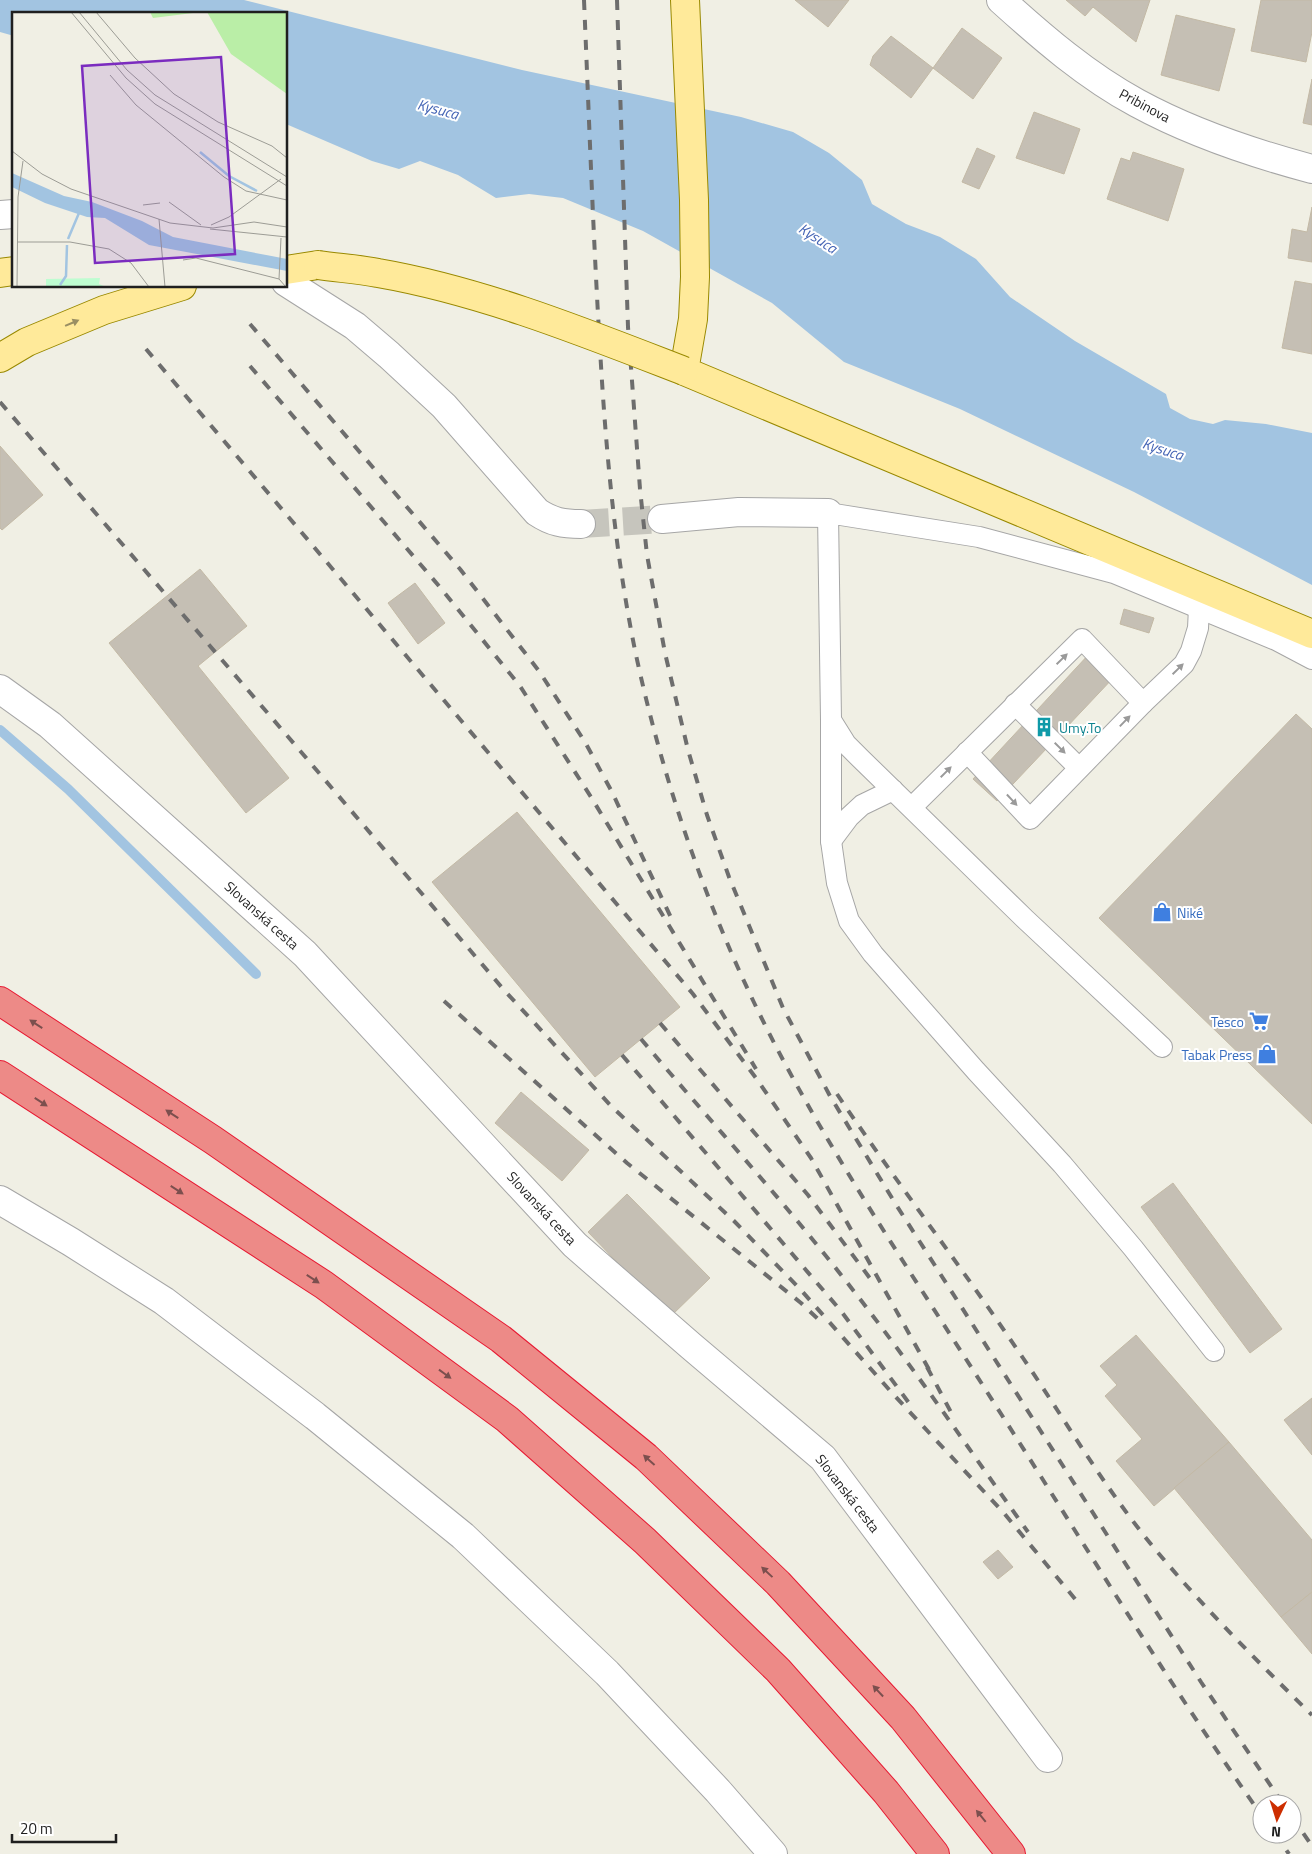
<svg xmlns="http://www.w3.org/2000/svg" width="1312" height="1854" font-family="'Titillium Web',sans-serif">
	<rect width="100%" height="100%" fill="#f0efe4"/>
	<!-- water -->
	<polygon fill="#a2c4e1" points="0,0 244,0 522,70 741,117 793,132 829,153 862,180 872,204 906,224 940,237 976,259 1010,297 1075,341 1166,394 1170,408 1190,419 1213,424 1225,420 1266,424 1312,433 1312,585 1134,492 960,409 844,362 772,303 643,231 563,198 529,194 496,198 458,175 420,161 399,169 372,161 286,124 286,14 14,14 14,36 0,32"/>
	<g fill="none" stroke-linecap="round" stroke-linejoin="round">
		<!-- stream -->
		<polyline stroke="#a2c4e1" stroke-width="10" points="0,730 68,789 256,974"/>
	</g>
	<!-- building -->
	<g fill="#c5bfb4" stroke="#c3b9a5">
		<polygon points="795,0 849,0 828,27"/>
		<polygon points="1066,0 1150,0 1136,42 1093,7 1085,16"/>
		<polygon points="1261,0 1312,0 1312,32 1306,62 1251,51"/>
		<polygon points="1176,15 1235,29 1219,91 1161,75"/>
		<polygon points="962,28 1002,58 973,99 933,68"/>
		<polygon points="891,36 933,68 911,98 870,65 873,56"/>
		<polygon points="1312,79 1312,125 1303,123"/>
		<polygon points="1034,112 1080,129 1064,174 1016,158"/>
		<polygon points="977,148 995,156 979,189 962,182"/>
		<polygon points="1133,152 1184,169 1168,221 1107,199 1121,158 1130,161"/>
		<polygon points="1312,207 1312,262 1288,258 1292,229 1307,232"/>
		<polygon points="1295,281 1312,284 1312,354 1282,348"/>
		<polygon points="0,446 43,495 2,530 0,528"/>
		<polygon points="200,569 247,626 198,666 289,778 246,813 109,643"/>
		<polygon points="415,583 445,623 418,644 388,603"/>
		<polygon points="1124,609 1154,618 1149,633 1120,624"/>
		<polygon points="1090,653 1115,676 997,801 973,779"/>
		<polygon points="1296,714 1312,729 1312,1124 1099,918"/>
		<polygon points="517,812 680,1007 595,1077 432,882"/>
		<polygon points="521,1092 589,1150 562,1181 495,1123"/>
		<polygon points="1173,1183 1282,1329 1250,1353 1141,1207"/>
		<polygon points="627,1194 710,1278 670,1317 588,1232"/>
		<polygon points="1136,1335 1229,1442 1154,1506 1116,1461 1142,1439 1105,1396 1117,1385 1100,1366"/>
		<polygon points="1312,1398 1312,1455 1284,1420"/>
		<polygon points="1229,1442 1312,1540 1312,1592 1281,1617 1174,1488"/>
		<polygon points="998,1550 1013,1567 998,1579 983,1562"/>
		<polygon points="1312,1592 1312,1654 1281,1617"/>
	</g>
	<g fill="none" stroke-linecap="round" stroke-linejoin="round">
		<!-- street-tunnel -->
		<polyline stroke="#c6c5bd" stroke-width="28" stroke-dasharray="28 14" stroke-linecap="butt" points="581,524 662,519"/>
		<defs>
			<g id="lane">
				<polyline points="1015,704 1079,768"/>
				<polyline points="831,720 846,744 861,759 1025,919 1162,1047"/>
				<polyline points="967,752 1030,819 1143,703 1184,664 1191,651 1198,628 1199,608"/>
				<polyline points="912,807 1082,639 1143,703"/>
				<polyline points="831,841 849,817 862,805 893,790"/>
				<polyline points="1214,1351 1133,1248 1062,1164 976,1071 873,954 849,921 837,883 831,841 831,720 828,513 979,537 1114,573 1276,640 1312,659"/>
			</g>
			<g id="street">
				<path d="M1001,0C1043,38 1087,76 1137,103C1192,133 1252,153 1312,169"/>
				<polyline points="0,215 14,214"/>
				<path d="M286,282L355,326L389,355L444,406L537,512C552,522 563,524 581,524"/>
				<polyline points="662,519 739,512 828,513"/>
				<polyline points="0,689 50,725 305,954 575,1245 691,1346 823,1458 1048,1758"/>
				<polyline points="0,1200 71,1242 164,1301 315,1416 463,1536 607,1673 718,1791 773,1854"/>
			</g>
			<g id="primary">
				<polyline points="685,0 694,200 695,277 693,319 684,371 1312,634"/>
				<polyline points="286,270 318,265"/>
				<polyline points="0,273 14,271"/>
				<polyline points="0,358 27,342 104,310 182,286"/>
			</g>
			<g id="highway">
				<polyline points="0,1001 213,1140 501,1339 646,1457 778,1583 903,1718 1011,1854"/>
				<polyline points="0,1075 324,1285 507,1419 645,1541 778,1670 886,1792 935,1854"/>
			</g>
		</defs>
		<!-- lane casing -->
		<use href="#lane" stroke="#a6a6a6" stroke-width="22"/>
		<!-- street casing -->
		<use href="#street" stroke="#a6a6a6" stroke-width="30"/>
		<!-- primary casing -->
		<use href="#primary" stroke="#998900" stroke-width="30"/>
		<!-- highway casing -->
		<use href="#highway" stroke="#e71932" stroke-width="30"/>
		<!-- lane -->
		<use href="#lane" stroke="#fff" stroke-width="20"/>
		<!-- street -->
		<use href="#street" stroke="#fff" stroke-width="28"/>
		<!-- primary -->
		<use href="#primary" stroke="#ffea9a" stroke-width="28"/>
		<!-- highway -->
		<use href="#highway" stroke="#ed8a87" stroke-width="28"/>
		<!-- rail -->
		<g stroke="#6d6d6d" stroke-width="4" stroke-dasharray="10 10" stroke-linecap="butt">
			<path d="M584,0C589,116 593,233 600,349C606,452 615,554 636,655C666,794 715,932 782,1058C846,1178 923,1291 996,1406C1084,1543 1168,1683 1262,1816"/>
			<polyline points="617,0 628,327 640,489 647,555 665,653 688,750 707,815 729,877 783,1008 830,1096 895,1203 1201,1682 1283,1804"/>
			<polyline points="250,324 460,569 539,671 585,742 612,792 674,924"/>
			<polyline points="146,349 693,994 756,1078 811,1158 931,1373"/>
			<polyline points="250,366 439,586 520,686 591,797 756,1069"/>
			<polyline points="0,402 296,746 504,990 612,1107 734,1221 800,1289 893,1394 1003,1512 1080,1605"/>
			<polyline points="444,1001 627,1163 801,1303 819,1320"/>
			<polyline points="660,1023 808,1195 872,1281"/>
			<path d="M641,1039C705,1115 772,1188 834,1266C903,1352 964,1442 1028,1532"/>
			<polyline points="622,1055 841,1311 909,1403"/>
			<path d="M837,1094C897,1183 963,1269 1023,1358C1065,1420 1103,1485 1150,1543C1200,1604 1256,1660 1312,1715"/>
			<polyline points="927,1367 953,1416"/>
			<polyline points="1292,1817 1312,1846"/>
			<polyline points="1275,1834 1289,1854"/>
		</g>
		<defs>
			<path id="primary-bridge" d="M318,265C338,268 358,269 378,273C482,291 586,333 684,371"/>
		</defs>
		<!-- primary-bridge casing -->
		<use href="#primary-bridge" stroke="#998900" stroke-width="30" stroke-linecap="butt"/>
		<!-- primary-bridge -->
		<use href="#primary-bridge" stroke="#ffea9a" stroke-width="28"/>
	</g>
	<!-- one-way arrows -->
	<defs><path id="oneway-solid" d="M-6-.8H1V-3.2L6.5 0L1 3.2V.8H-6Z" transform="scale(1.25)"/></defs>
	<use fill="#9a8f63" href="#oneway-solid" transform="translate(72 323) rotate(-23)"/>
	<g fill="#9a9a9a">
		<use href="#oneway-solid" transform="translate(1062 659) rotate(-44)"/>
		<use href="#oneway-solid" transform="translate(1178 669) rotate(-44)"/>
		<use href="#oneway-solid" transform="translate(1125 721) rotate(-46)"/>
		<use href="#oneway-solid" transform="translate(1060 748) rotate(45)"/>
		<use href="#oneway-solid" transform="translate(946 772) rotate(-45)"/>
		<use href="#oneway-solid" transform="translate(1012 800) rotate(47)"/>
	</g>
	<g fill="#7c4f4e">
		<use href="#oneway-solid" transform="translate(36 1024) rotate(-147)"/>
		<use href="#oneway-solid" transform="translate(41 1102) rotate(33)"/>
		<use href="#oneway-solid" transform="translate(172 1114) rotate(-147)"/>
		<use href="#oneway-solid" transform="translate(177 1190) rotate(33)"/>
		<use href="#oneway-solid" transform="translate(313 1279) rotate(33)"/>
		<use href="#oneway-solid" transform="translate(445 1374) rotate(36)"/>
		<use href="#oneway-solid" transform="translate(649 1460) rotate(-138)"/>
		<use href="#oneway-solid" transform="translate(767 1572) rotate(-137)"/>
		<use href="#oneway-solid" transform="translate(878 1691) rotate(-133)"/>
		<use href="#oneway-solid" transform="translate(981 1816) rotate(-129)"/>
	</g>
	<!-- icons -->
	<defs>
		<symbol id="building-bare" viewBox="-9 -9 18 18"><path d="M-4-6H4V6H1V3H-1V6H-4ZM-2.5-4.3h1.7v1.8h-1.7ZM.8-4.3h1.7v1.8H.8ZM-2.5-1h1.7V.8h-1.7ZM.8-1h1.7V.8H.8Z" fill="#0f9aa8" stroke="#fff" stroke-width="2.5" paint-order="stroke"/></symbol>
		<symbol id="shop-bare" viewBox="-9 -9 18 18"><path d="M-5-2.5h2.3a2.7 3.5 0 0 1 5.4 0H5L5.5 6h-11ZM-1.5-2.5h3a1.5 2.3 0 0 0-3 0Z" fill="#3f7fe0" stroke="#fff" stroke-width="2.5" paint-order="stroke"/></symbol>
		<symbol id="supermarket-bare" viewBox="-9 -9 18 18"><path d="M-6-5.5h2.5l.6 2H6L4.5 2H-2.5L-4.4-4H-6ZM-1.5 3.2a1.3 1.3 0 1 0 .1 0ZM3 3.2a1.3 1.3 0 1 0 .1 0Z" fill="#3f7fe0" stroke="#fff" stroke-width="2.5" paint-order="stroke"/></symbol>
	</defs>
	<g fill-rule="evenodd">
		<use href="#building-bare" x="1030" y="713" width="28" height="28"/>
		<use href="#shop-bare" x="1148" y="898" width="28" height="28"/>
		<use href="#supermarket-bare" x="1245" y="1007" width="28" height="28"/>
		<use href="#shop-bare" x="1253" y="1040" width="28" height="28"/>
	</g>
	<g text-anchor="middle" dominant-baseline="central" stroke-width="4" stroke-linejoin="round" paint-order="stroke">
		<!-- street labels -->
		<g font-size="14" fill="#1f1f1f" stroke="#fff">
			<text transform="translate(1145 105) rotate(28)">Pribinova</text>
			<text transform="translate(262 915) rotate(42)">Slovanská cesta</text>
			<text transform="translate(542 1208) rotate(47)">Slovanská cesta</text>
			<text transform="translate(848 1493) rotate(52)">Slovanská cesta</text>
		</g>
		<!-- culture labels -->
		<g font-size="14" fill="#0d838f" stroke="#fff" text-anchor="start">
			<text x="1059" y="727">Umy.To</text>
		</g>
		<!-- shop labels -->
		<g font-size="14" fill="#366cbe" stroke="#fff" text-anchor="end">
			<text x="1177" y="912" text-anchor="start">Niké</text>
			<text x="1244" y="1021">Tesco</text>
			<text x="1252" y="1054">Tabak Press</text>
		</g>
		<!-- water labels -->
		<g font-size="15" font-style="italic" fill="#4464b5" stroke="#fff">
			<text transform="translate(438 109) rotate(15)">Kysuca</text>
			<text transform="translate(818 238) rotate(33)">Kysuca</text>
			<text transform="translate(1163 449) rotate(18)">Kysuca</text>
		</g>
	</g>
	<!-- overview -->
	<g transform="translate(12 12)">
		<rect width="275" height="275" fill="#f0efe4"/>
		<path d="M138,0H189L141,6ZM195,0H275V82L219,42Z" fill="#baeea7"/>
		<path d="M88,266L87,272L94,275H34V267Z" fill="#befdd1"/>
		<path d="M0,161L52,184L80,190L130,209L161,225L275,247V259L137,233L93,206L75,205L33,191L0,175Z" fill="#a2c4e1"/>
		<path fill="none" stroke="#a2c4e1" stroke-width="2.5" d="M188,140L217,164L245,179M56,227L67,201M48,273L54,264L55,233"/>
		<path fill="none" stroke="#9c9c95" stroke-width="1" d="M59,0L114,66L143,92L275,174M67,0L115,58L143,83L275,165M84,0L123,46L162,82L206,110L260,134L275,146M98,63L124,93L212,165L234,179L275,188M0,139L30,162L59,177L158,211L201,216L242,210L275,215M157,190L189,213M131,193L148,191M147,207L153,275M199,213L217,205L269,167M198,217L275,225M269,226L267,267L274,275M5,230H58L97,237L119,251L137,275M171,248L184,246L267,267M5,275L6,185L11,149"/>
		<path fill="#7b2cbf" fill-opacity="0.15" stroke="#7b2cbf" stroke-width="2.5" d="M209,45L223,242L83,251L70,54Z"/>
		<rect width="275" height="275" fill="none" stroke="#1f1f1f" stroke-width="2.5"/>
	</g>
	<!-- north arrow -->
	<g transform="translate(1277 1819) rotate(184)"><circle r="24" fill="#ffffff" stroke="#a5a5a5"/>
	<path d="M0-4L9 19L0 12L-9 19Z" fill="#cd2e00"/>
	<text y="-8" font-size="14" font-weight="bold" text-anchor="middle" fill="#1f1f1f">N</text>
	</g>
	<!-- scale -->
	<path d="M12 1834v8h104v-8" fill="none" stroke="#1f1f1f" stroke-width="2.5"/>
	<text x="20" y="1834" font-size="15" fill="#1f1f1f" stroke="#ffffff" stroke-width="4" paint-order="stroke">20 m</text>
</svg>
